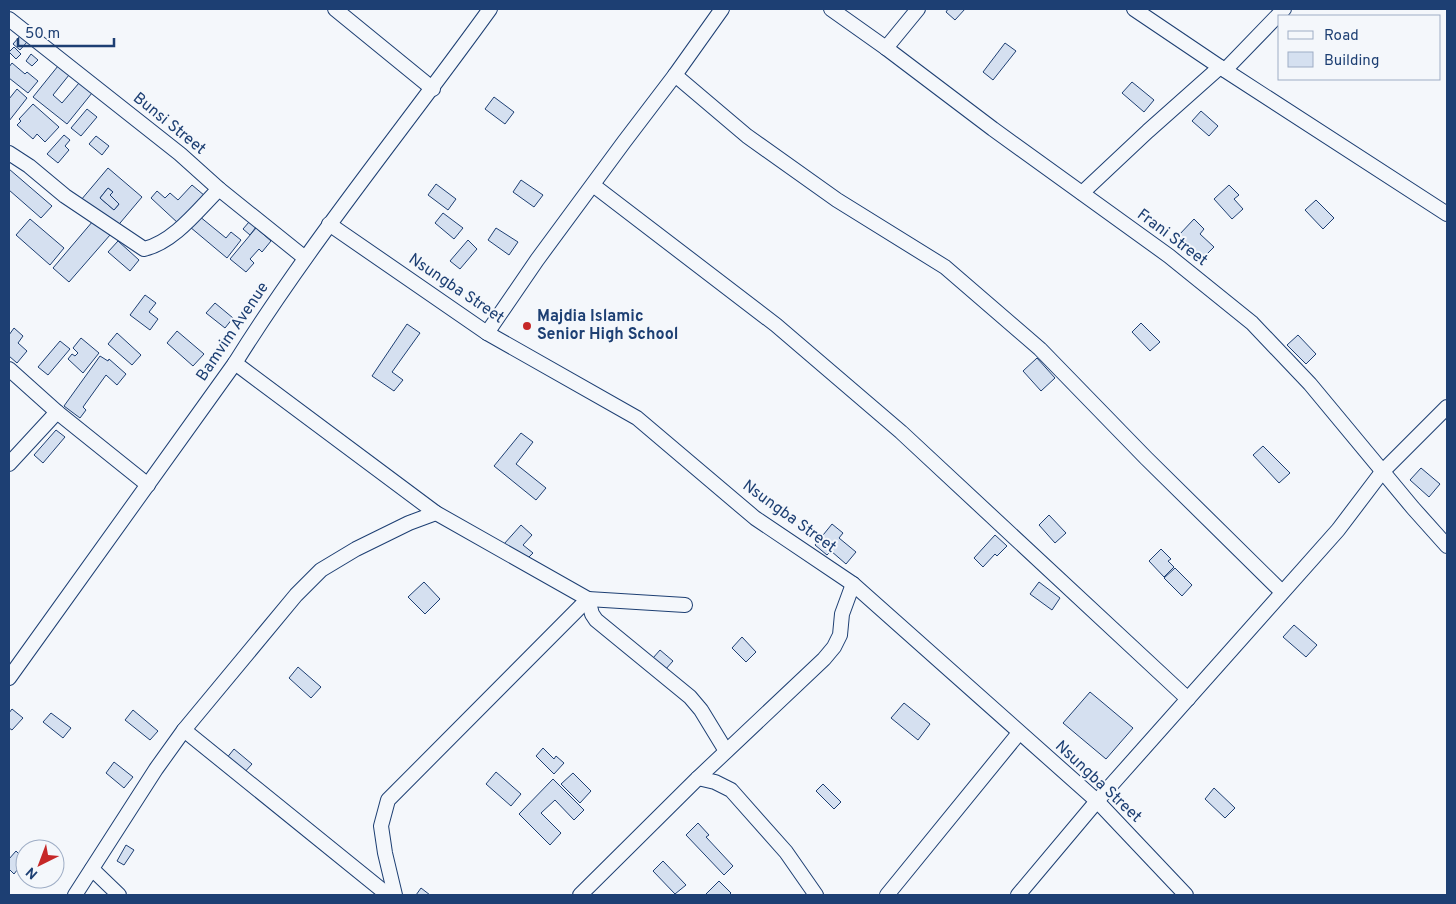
<svg xmlns="http://www.w3.org/2000/svg" width="1456" height="904" font-family="Overpass,sans-serif">
	<rect width="100%" height="100%" fill="#f4f7fb"/>
	<!-- building -->
	<g fill="#d5e0f0" stroke="#1d3f73" fill-rule="evenodd">
		<polygon points="948,9 965,9 955,20 946,12"/>
		<polygon points="20,36 27,42 20,50 13,44"/>
		<polygon points="1005,43 1016,51 993,80 983,72"/>
		<polygon points="14,47 21,54 16,59 9,52"/>
		<polygon points="31,54 38,60 32,66 26,61"/>
		<polygon points="12,63 25,74 27,72 38,81 28,93 9,78 9,67"/>
		<polygon points="58,66 69,75 53,95 62,103 79,83 92,93 67,124 33,97"/>
		<polygon points="1132,82 1154,100 1144,112 1122,93"/>
		<polygon points="17,89 27,98 9,121 9,99"/>
		<polygon points="494,97 514,112 505,124 485,109"/>
		<polygon points="33,104 59,127 45,142 37,134 33,139 17,125 21,121 19,119"/>
		<polygon points="87,109 97,117 81,136 71,128"/>
		<polygon points="1201,111 1218,126 1209,136 1192,121"/>
		<polygon points="64,135 70,140 65,146 69,150 58,163 47,154"/>
		<polygon points="96,136 109,146 102,155 89,144"/>
		<path d="M108,168L142,197L115,229L81,200ZM108,188L113,192L110,195L119,204L114,210L100,198Z"/>
		<polygon points="9,169 52,206 41,218 9,190"/>
		<polygon points="521,180 543,195 534,207 513,192"/>
		<polygon points="436,184 456,199 448,210 428,195"/>
		<polygon points="192,185 205,196 179,224 151,198 157,191 165,198 170,193 178,200"/>
		<polygon points="1229,185 1239,195 1234,199 1243,209 1232,219 1214,199"/>
		<polygon points="108,188 113,192 110,195 119,204 114,210 100,198"/>
		<polygon points="1316,200 1334,218 1323,229 1305,210"/>
		<polygon points="443,213 463,228 454,239 435,223"/>
		<polygon points="199,216 226,238 231,232 241,240 227,258 190,227"/>
		<polygon points="30,219 64,248 50,265 16,235"/>
		<polygon points="1194,219 1204,229 1200,234 1214,247 1203,258 1179,235"/>
		<polygon points="93,221 110,235 69,282 53,268"/>
		<polygon points="249,222 256,227 250,235 243,229"/>
		<polygon points="256,228 271,241 262,252 259,249 250,259 254,263 246,272 230,259"/>
		<polygon points="496,228 518,242 509,255 488,240"/>
		<polygon points="468,240 477,249 460,269 450,261"/>
		<polygon points="118,241 139,260 130,271 108,252"/>
		<polygon points="145,295 156,303 149,312 158,319 150,330 130,315"/>
		<polygon points="215,303 233,318 225,328 206,313"/>
		<polygon points="1141,323 1160,342 1150,351 1132,332"/>
		<polygon points="407,324 420,333 392,372 403,380 394,391 372,376"/>
		<polygon points="14,328 23,336 18,343 27,351 17,363 9,356 9,335"/>
		<polygon points="177,331 204,354 193,366 167,343"/>
		<polygon points="117,333 141,355 132,365 108,344"/>
		<polygon points="1298,335 1316,354 1306,364 1287,345"/>
		<polygon points="81,338 99,353 83,373 68,359 72,354 75,356 78,353 73,348"/>
		<polygon points="60,341 70,349 48,375 38,367"/>
		<polygon points="100,356 108,361 109,359 126,374 117,385 106,375 83,407 86,410 80,418 64,406"/>
		<polygon points="1037,358 1055,378 1041,391 1023,371"/>
		<polygon points="56,430 65,437 43,463 34,455"/>
		<polygon points="521,433 533,442 516,464 546,488 536,500 494,466"/>
		<polygon points="1263,446 1290,473 1279,483 1253,455"/>
		<polygon points="1421,468 1440,484 1429,497 1410,480"/>
		<polygon points="1049,515 1066,533 1055,543 1039,525"/>
		<polygon points="832,524 843,533 839,538 856,552 846,564 831,551 827,555 815,545"/>
		<polygon points="521,525 532,535 523,545 533,553 524,562 504,544"/>
		<polygon points="995,535 1007,546 997,556 995,554 983,567 974,558"/>
		<polygon points="1161,549 1171,559 1168,561 1174,567 1164,577 1149,561"/>
		<polygon points="1175,568 1192,585 1182,596 1164,578"/>
		<polygon points="424,582 440,599 425,614 408,597"/>
		<polygon points="1039,582 1060,598 1052,610 1030,594"/>
		<polygon points="1294,625 1317,645 1306,657 1283,637"/>
		<polygon points="742,637 756,652 746,662 732,648"/>
		<polygon points="660,650 673,661 665,670 653,658"/>
		<polygon points="298,667 321,687 311,698 289,678"/>
		<polygon points="1090,692 1133,728 1106,759 1063,723"/>
		<polygon points="904,703 930,724 918,740 891,718"/>
		<polygon points="12,709 23,718 12,730 9,728 9,713"/>
		<polygon points="133,710 158,731 150,740 125,720"/>
		<polygon points="51,713 71,728 63,738 43,722"/>
		<polygon points="543,748 554,759 556,756 564,763 554,774 536,756"/>
		<polygon points="234,749 252,764 243,774 226,759"/>
		<polygon points="114,762 133,777 124,788 106,773"/>
		<polygon points="496,772 521,794 511,806 486,784"/>
		<polygon points="573,773 591,791 580,803 561,784"/>
		<polygon points="553,779 584,810 574,820 555,800 541,813 561,833 550,845 519,814"/>
		<polygon points="823,784 841,802 834,809 816,791"/>
		<polygon points="1214,788 1235,808 1225,818 1205,799"/>
		<polygon points="698,823 709,835 706,837 733,866 724,875 686,835"/>
		<polygon points="126,845 134,850 124,865 117,861"/>
		<polygon points="16,851 25,860 14,874 9,869 9,859"/>
		<polygon points="663,861 686,885 675,894 653,871"/>
		<polygon points="719,881 731,893 729,895 705,895"/>
		<polygon points="421,888 430,895 416,895"/>
	</g>
	<g fill="none" stroke-linecap="round" stroke-linejoin="round">
		<defs>
			<g id="minor">
				<polyline points="335,9 433,89"/>
				<polyline points="831,9 886,48 993,129 1169,256 1252,323 1310,384 1413,508 1447,546"/>
				<polyline points="1134,9 1220,67 1447,214"/>
				<polyline points="9,19 180,154 219,189 305,258"/>
				<polyline points="886,48 918,9"/>
				<polyline points="1225,70 1284,9"/>
				<polyline points="675,75 747,136 837,200 945,267 1040,349 1146,458 1282,592"/>
				<path d="M9,153L29,166L65,196L144,249C174,242 198,210 219,189"/>
				<polyline points="593,185 776,325 901,432 1188,699"/>
				<polyline points="1082,193 1148,131 1220,67"/>
				<polyline points="329,224 487,333 637,418 755,518 853,584 1097,801 1186,895"/>
				<polyline points="487,333 537,260 624,142 675,75 722,9"/>
				<polyline points="235,363 436,513 588,599 592,614 596,620 690,697 701,710 726,751"/>
				<polyline points="9,369 57,412 148,485"/>
				<polyline points="9,464 57,412"/>
				<path d="M9,678L235,363C312,240 405,127 490,9"/>
				<polyline points="184,730 388,895"/>
				<polyline points="698,778 715,782 731,790 786,852 816,895"/>
				<polyline points="92,869 119,895"/>
				<polyline points="75,895 156,769 184,730 296,595 321,570 356,549 409,523 436,513"/>
				<polyline points="395,895 385,853 381,826 388,800 588,599 685,605"/>
				<polyline points="580,895 698,778 824,659 834,647 840,635 842,614 853,584"/>
				<polyline points="887,895 1019,733"/>
				<polyline points="1018,895 1097,801 1338,530 1382,472 1447,407"/>
			</g>
		</defs>
		<!-- minor casing -->
		<use href="#minor" stroke="#1d3f73" stroke-width="16"/>
		<!-- minor -->
		<use href="#minor" stroke="#f4f7fb" stroke-width="14"/>
	</g>
	<!-- markers -->
	<circle fill="#c62828" stroke="#f4f7fb" stroke-width="2" cx="527" cy="326" r="5"/>
	<g text-anchor="middle" dominant-baseline="central" stroke-width="4" stroke-linejoin="round" paint-order="stroke">
		<!-- street labels -->
		<g font-size="16" fill="#1d3f73" stroke="#f4f7fb">
			<text transform="translate(169 124) rotate(39)">Bunsi Street</text>
			<text transform="translate(1172 238) rotate(37)">Frani Street</text>
			<text transform="translate(456 289) rotate(34)">Nsungba Street</text>
			<text transform="translate(233 332) rotate(-56)">Bamvim Avenue</text>
			<text transform="translate(789 517) rotate(36)">Nsungba Street</text>
			<text transform="translate(1098 782) rotate(43)">Nsungba Street</text>
		</g>
		<!-- poi labels -->
		<g font-size="16" font-weight="bold" fill="#1d3f73" stroke="#f4f7fb" text-anchor="start">
			<text x="537" y="317">Majdia Islamic<tspan x="537" dy="18">Senior High School</tspan></text>
		</g>
	</g>
	<!-- border -->
	<rect width="1456" height="904" fill="none" stroke="#1d3f73" stroke-width="20"/>
	<!-- legend -->
	<rect x="1278" y="15" width="162" height="65" fill="#f4f7fb" stroke="#9eadc5"/>
	<rect x="1288" y="31" width="25" height="8" fill="#f4f7fb" stroke="#9eadc5"/>
	<text x="1324" y="40" font-size="15" fill="#1d3f73">Road</text>
	<rect x="1288" y="52" width="25" height="15" fill="#d5e0f0" stroke="#9eadc5"/>
	<text x="1324" y="65" font-size="15" fill="#1d3f73">Building</text>
	<!-- north arrow -->
	<g transform="translate(40 864) rotate(222)"><circle r="24" fill="#f4f7fb" stroke="#9eadc5"/>
	<path d="M0-4L9 19L0 12L-9 19Z" fill="#c62828"/>
	<text y="-8" font-size="14" font-weight="bold" text-anchor="middle" fill="#1d3f73">N</text>
	</g>
	<!-- scale -->
	<path d="M18 38v8h96v-8" fill="none" stroke="#1d3f73" stroke-width="2.5"/>
	<text x="25" y="38" font-size="15" fill="#1d3f73" stroke="#f4f7fb" stroke-width="4" paint-order="stroke">50 m</text>
</svg>
